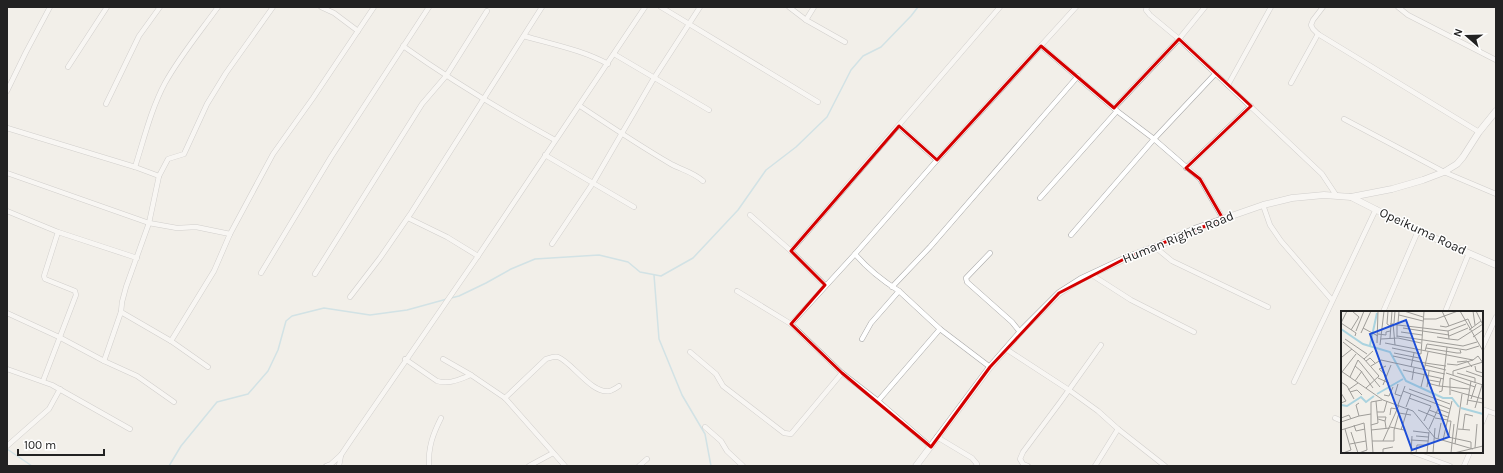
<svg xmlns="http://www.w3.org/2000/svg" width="1503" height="473" font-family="Karla,sans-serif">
	<rect width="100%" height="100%" fill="#f2efe9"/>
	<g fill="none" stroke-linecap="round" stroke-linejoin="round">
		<!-- stream -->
		<g stroke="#aad3df" stroke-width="1.5">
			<polyline points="654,275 659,339 682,395 705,434 711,466"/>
			<polyline points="451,298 459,296 486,283 511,269 535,259 599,255 628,262 640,272 661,276 693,258 738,210 766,170 796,147 827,117 851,70 863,56 881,47 911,16 918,7"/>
			<polyline points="7,449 32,466"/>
			<polyline points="169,466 181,446 217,402 248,394 268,371 278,350 286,321 292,316 324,308 370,315 407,310 447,299"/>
		</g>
		<defs>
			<g id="minor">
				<polyline points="321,7 334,13 358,31"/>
				<polyline points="661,7 818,102"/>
				<polyline points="789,7 806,20 845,42"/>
				<polyline points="1147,7 1146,10 1150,15 1179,39 1322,174 1336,195"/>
				<polyline points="1323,7 1313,20 1311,25 1313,29 1318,34 1479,132"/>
				<polyline points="1398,7 1408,15 1496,60"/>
				<polyline points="806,20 814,7"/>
				<path d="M524,36C551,44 583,50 608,64"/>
				<path d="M403,46C452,81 502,111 555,140"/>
				<polyline points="1041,46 1117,111 1154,139 1200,179 1223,219"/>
				<polyline points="614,54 709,110"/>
				<polyline points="68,67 107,7"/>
				<polyline points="1291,83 1318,34"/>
				<polyline points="1228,85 1271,7"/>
				<polyline points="7,91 26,52 50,7"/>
				<polyline points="106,104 139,36 160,7"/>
				<path d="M580,106C610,126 640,146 671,164C682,170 693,172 703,181"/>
				<polyline points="1114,108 1179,39 1205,7"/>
				<polyline points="1344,119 1444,172 1496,194"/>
				<polyline points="899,126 937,160"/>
				<polyline points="7,128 135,167 159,176"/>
				<polyline points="545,155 634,207"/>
				<path d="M135,167C144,139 151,109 165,83C180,56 200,32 218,7"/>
				<polyline points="1186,168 1251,106"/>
				<polyline points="7,173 149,223 177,228 196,227 230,234"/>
				<polyline points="1040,198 1117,111"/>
				<polyline points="1263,205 1270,225 1281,241 1332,300"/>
				<polyline points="7,211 58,232 137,258"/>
				<polyline points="750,215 791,251 825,285"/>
				<polyline points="408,218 447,237 478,256"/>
				<polyline points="1071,235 1154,139 1216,73"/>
				<polyline points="552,244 593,183 654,78 700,7"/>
				<polyline points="1155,247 1172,261 1268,307"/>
				<polyline points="791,251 1000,7"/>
				<polyline points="990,253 966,278 967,282 1012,322 1020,332"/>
				<path d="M855,254C867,268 883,281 899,291L940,329L990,367"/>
				<polyline points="261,273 331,157 429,7"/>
				<polyline points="315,274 422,104 446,76 487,11"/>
				<polyline points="1092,275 1131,300 1194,332"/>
				<polyline points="892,287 930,247 1078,76"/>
				<polyline points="737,291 791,324 842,373 878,401 931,447"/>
				<polyline points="350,297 380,258 411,213 542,7"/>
				<polyline points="121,312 171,341 208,367"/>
				<polyline points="1383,312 1418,231"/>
				<polyline points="1445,312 1469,253"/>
				<polyline points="7,313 59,337 104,361 137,376 174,402"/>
				<polyline points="791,324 855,254 937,160 1076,7"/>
				<polyline points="862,339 871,323 899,291"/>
				<polyline points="171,341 214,271 230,234 273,154 313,98 374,7"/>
				<polyline points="1482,348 1496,317"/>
				<polyline points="1006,349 1069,390 1098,411 1118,429 1165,466"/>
				<polyline points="690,352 716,374 723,386 784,433 791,434 842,373"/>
				<path d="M405,359L437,381C449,385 460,379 471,375"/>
				<polyline points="443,359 471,375 505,398 565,466"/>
				<polyline points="104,361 121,312 122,302 126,287 149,223 159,176 168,159 184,154 207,104 226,73 273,7"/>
				<polyline points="7,369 52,385 130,429"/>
				<polyline points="43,381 76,295 75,291 45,279 44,276 58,232"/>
				<polyline points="1294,382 1376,209"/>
				<path d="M505,398L546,359C550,358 554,356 558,357C572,362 592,395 610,391C613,390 616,388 619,386"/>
				<polyline points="878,401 940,329"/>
				<polyline points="1482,409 1496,414"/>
				<polyline points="1335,418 1342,421"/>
				<polyline points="1482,423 1487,411"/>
				<polyline points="705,427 721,441 727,451 743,466"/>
				<polyline points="937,437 972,458 977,464 976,466"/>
				<polyline points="7,446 49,409 60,389"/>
				<polyline points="1412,452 1450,466"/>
				<polyline points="326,466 331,464 341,455"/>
				<polyline points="339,466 341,455 349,443 478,256 645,7"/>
				<path d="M429,466C428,447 433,434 441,418"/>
				<polyline points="529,466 553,453"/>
				<polyline points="639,466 647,459"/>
				<polyline points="1028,466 1023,464 1020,459 1023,452 1061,401 1101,345"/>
				<polyline points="1095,466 1118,429"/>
				<polyline points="1464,466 1470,452"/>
			</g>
			<g id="tertiary">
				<polyline points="1351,197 1418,231 1496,265"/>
				<polyline points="916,466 990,367 1024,328 1059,293 1081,279 1128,257 1155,247 1197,228 1263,205 1292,198 1324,195 1351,197 1392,189 1423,180 1444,172 1457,164 1463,157 1479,132 1496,111"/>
			</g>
		</defs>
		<!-- minor casing -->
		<use href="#minor" stroke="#a9a9a9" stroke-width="5.5"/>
		<!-- tertiary casing -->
		<use href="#tertiary" stroke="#a9a9a9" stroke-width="7"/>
		<!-- minor -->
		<use href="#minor" stroke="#fff" stroke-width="4.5"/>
		<!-- tertiary -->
		<use href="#tertiary" stroke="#fff" stroke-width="6"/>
	</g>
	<!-- marked area -->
	<path d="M0 0H1503V473H0ZM1179,39L1251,106L1186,168L1200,179L1223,219L1128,257L1059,293L990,367L931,447L842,373L791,324L825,285L791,251L899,126L937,160L1041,46L1114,108Z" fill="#f2efe9" fill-opacity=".55" fill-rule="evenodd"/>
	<path fill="none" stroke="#d40000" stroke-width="3" stroke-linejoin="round" d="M1179,39L1251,106L1186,168L1200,179L1223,219L1128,257L1059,293L990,367L931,447L842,373L791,324L825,285L791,251L899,126L937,160L1041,46L1114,108Z"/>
	<g text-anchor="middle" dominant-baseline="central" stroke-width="3" stroke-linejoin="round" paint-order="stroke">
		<!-- street labels -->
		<g font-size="13" fill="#222" stroke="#fff">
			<text transform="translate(1423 231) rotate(25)">Opeikuma Road</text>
			<text transform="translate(1178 237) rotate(-22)">Human Rights Road</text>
		</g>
	</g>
	<!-- overview -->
	<g transform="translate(1341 311)">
		<rect width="142" height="142" fill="#f2efe9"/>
		<path fill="none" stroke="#aad3df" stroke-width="2" d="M0,18L22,33L49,41L65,70L102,87H111L118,96M29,34L36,2M36,83L62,68M0,94L6,95L20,86L25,91L33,85M120,97L142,103"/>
		<path fill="none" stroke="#9f9d99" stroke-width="1" d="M6,0L0,12L15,22L14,25M47,0L46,13L49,15M63,0L82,6M101,0L108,15M119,0L142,40M132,0L134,14M135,0L142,14M58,4L82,10M82,8H95L117,0M52,12L54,34M53,12L54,0M56,12V26M57,12L58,0M49,13L107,20L125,13M99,15L105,16L127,8L131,17M22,17L37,25M62,17L108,24M10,19L18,6L11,0M128,19L140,10M15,20L23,0M60,21L81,24M20,22L30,0M37,23L45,24V21L49,20M56,25L122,35L136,31M108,25L127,17M96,26L108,28L107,20M132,26L142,19M49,27L51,0M4,28L26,43M40,28L57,27L80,32M108,28L117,29L142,13M2,31L23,48L38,65L25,77M36,32L37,0M44,32L132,49L137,45L142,52M39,34L43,0M51,37L80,43L83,0M85,37L116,42H120L119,39M84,40L86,33L125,39L138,35M53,42L78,47M52,45L84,52M1,46L11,38M23,48L32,40M17,49L39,76M25,50L29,47L34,52M116,51L126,50L131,56M84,52L105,55M106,53L116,54L132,49M84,54L105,59M14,55L20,60L32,77M30,55L40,49L104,63M45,55L38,58L46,65M134,55L135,60L142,62M70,56L73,42M62,59L103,68M83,59L87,41M0,60L42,89L72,100L94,127L132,138M125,60L142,66M1,61L15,43M105,62L142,74M116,62L134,67V72M112,64V60L142,51M9,66L17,49M37,67L48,72M71,69L73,57M88,69L99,71L100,67M14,70L21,60M0,71L6,75L13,88M86,72L98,75L99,71M57,73L54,83L60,85M42,74L50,54M98,75L128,78M80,76L84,60M86,76L88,60M68,78L109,93M7,79L17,72M110,79L142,88M62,80L109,98M9,81L16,79L21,84M98,81L101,80L106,36M0,82L5,90L0,92M43,84L48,85L52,76M109,84V67L134,76M68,87L90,95M130,88L135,73M126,89L142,92M57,94L64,75M126,94L130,70M65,96L70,83M134,97L141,74M77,99L94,106M88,99L107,106M36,101H43L46,90M49,104L50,97L56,98M18,105L30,103M37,106H45L44,110M0,107L8,104L10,108M94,107L107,109M37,108L44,110L45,117M142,108V124M83,110L90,95M106,110H110L108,124M0,111L18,105L15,94L18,92M13,114L15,120L24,118M30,114V91L41,89M49,116L63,119M88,118L97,98L108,102M117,118L129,119M122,118L124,103L132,105M0,119L23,112L26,139L18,142M30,119L49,117M60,119L67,97M72,120L88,122M10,121L17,142M75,125L87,126M107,126L130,131V137M97,128L100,112M70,129L87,130M102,129L111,90M31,130H53V119L58,102L70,104M42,130L58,94M9,133L25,130M114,133L121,83M134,137L136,113M2,142L10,139L4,118M32,142L30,114L37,112L35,90M42,142V138L52,136M70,142L71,125M75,142L76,134H86M86,142L88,121M92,142L94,117M110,142L113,113M113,142L142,135"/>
		<path fill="#1d4ed8" fill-opacity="0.15" stroke="#1d4ed8" stroke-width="2" d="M65,9L108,126L71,139L29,23Z"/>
		<rect width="142" height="142" fill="none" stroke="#222" stroke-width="2"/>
	</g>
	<!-- border -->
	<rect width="1503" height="473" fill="none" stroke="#222222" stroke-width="16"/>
	<!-- north arrow -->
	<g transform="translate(1467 36) rotate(290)" stroke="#ffffff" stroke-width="3" paint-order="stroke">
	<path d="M0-3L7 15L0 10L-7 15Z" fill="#222222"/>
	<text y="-6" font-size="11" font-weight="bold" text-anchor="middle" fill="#222222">N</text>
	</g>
	<!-- scale -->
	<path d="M18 449v6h86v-6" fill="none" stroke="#222222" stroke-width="2"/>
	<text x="24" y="449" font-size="12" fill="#222222" stroke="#ffffff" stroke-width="3" paint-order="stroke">100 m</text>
</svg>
